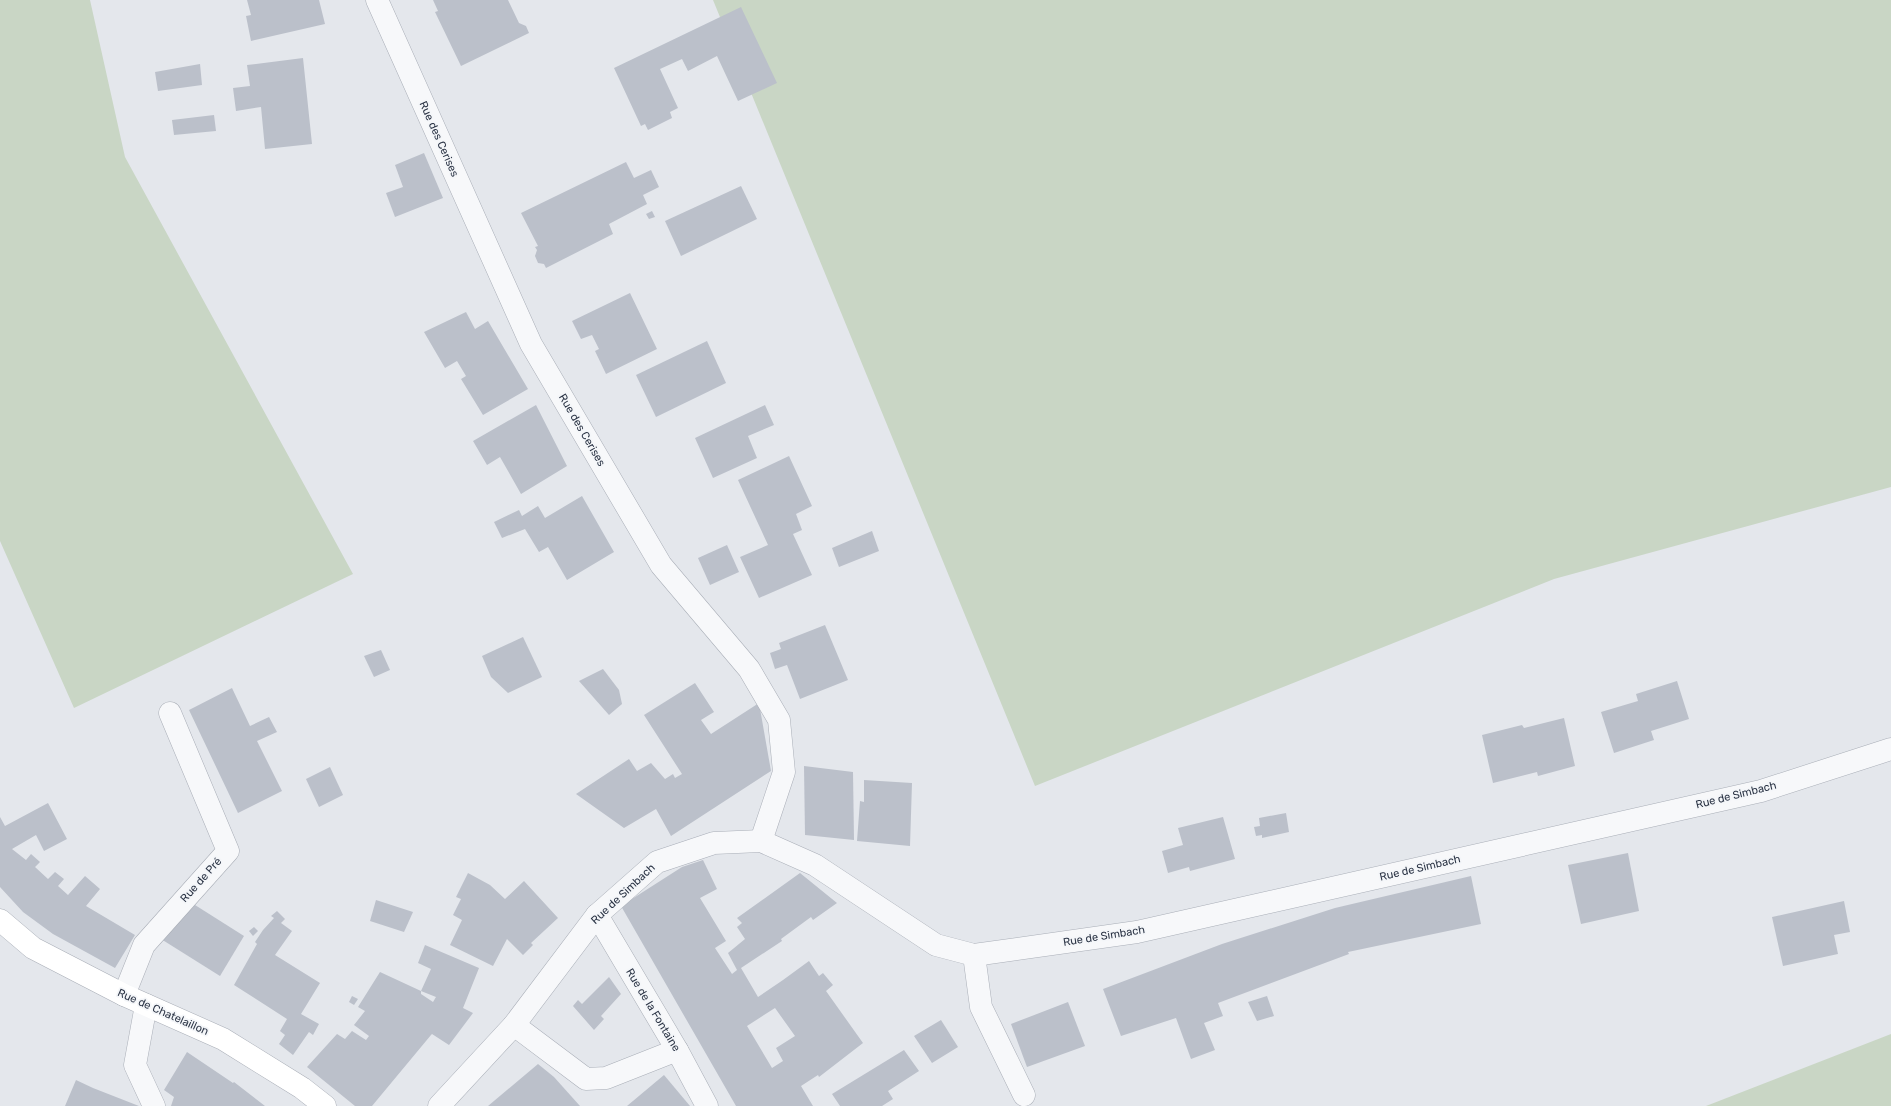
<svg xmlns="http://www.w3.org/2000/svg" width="1891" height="1106" font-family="Rubik,sans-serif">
	<rect width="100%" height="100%" fill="#e4e7ec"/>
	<!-- green -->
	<g fill="#c9d6c5">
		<polygon points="0,0 90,0 125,157 353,574 74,708 0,541"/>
		<polygon points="713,0 1891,0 1891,487 1554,579 1035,786"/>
		<polygon points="1891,1034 1891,1106 1706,1106"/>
	</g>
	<!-- building -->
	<g fill="#bbc0ca" fill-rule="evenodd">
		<polygon points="247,0 319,0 325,24 251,41 246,16 251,15"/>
		<polygon points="433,0 508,0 519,23 526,26 529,33 461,66 435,12 438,11"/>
		<polygon points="741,7 777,83 738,101 717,56 688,71 682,59 660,69 678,108 670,112 672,118 648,130 645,124 641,126 614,68"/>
		<polygon points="303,58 312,144 265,149 261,107 236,111 233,88 250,86 247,65"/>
		<polygon points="200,64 202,85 158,91 155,72"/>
		<polygon points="214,115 216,131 174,135 172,120"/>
		<polygon points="424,153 443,198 395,217 386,193 403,187 395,165"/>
		<polygon points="626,162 634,178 651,170 659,187 643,195 647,204 609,224 613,234 546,268 544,264 538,263 535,256 537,250 535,247 538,246 521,213"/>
		<polygon points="741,186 757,219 681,256 665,221"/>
		<polygon points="652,211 655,217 649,219 646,214"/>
		<polygon points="630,293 657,349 606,374 595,351 599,349 592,335 581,339 572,321"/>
		<polygon points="466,312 475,329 488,321 528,389 483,415 461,379 466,376 457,361 445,368 424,332"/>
		<polygon points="707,341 726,383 656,417 636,375"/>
		<polygon points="536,405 567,466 521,494 500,457 487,465 473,441"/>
		<polygon points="765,405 774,425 748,436 757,458 713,478 695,438"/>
		<polygon points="789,456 812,506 796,514 802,530 793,534 812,575 759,598 740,557 768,545 738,480"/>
		<polygon points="582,496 614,552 567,580 548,547 539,552 525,529 502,538 494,522 519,510 522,516 538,506 545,518"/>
		<polygon points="872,531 879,551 839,567 832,548"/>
		<polygon points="727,545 739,572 710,585 698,558"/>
		<polygon points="825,625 848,680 800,699 787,665 775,669 770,653 781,649 779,643"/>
		<polygon points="523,637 542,677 508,693 491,677 482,656"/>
		<polygon points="381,650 390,670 374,677 364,656"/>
		<polygon points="603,669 619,690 622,704 609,715 579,681"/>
		<polygon points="1677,681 1689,719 1651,731 1654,740 1614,753 1601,712 1638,701 1636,694"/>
		<polygon points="695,683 714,712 701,720 711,734 759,703 771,771 671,836 656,809 624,828 576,794 629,759 637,771 651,763 665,779 673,774 675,778 682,774 644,715"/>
		<polygon points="232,688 250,726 269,717 277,732 257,741 282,791 238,813 189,710"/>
		<polygon points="1564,718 1575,766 1538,776 1537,772 1493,783 1482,735 1522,725 1524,728"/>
		<polygon points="804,766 853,772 854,840 805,835"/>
		<polygon points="330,767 343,795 319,807 306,779"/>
		<polygon points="864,780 912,783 910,846 857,841 860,801 864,802"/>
		<polygon points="48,803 67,839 44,851 36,835 12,849 26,860 31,854 40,862 35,867 48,879 55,872 64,879 58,886 68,895 85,876 100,889 86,906 135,935 115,968 53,934 23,912 0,887 0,817 5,826"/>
		<polygon points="1286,813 1289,832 1262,838 1262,835 1256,836 1254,827 1260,826 1259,818"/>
		<polygon points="1223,817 1235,859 1190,871 1189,867 1168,873 1162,851 1183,845 1178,828"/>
		<polygon points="1628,853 1639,911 1581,924 1568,865"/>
		<path d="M703,860L717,889L700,898L726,941L715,948L732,974L737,970L728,953L745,939L737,927L742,923L737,918L800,873L837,903L813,920L811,917L781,939L782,941L741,968L758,997L783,980L809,961L819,976L823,973L833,985L826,991L863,1043L819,1077L818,1075L801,1086L813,1106H736L621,906L682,867ZM775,1008L795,1036L776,1048L783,1061L772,1068L747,1026Z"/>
		<polygon points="468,873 490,885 505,899 524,881 558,918 531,943 533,945 523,955 507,939 493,966 450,945 462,920 453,915 461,899 456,897"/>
		<polygon points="1471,876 1481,924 1348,952 1349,954 1218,1003 1223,1016 1204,1023 1215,1050 1191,1059 1176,1018 1121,1036 1103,989 1222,944 1335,908"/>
		<polygon points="376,900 413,912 404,932 370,921"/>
		<polygon points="1844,901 1850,932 1834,935 1838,954 1783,966 1772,917"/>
		<polygon points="195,905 244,936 220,976 161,939"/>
		<polygon points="277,911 285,919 281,923 292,931 275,955 320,983 301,1014 319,1024 313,1035 309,1032 293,1055 279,1044 285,1035 280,1031 287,1019 234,985 257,944 255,942 263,930 274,918 271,916"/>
		<polygon points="254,927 258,931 253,936 249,931"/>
		<path d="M425,945L479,968L463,1008L473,1013L449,1045L432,1034L431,1035L372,1106H355L307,1067L337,1034L345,1039L352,1031L366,1040L369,1036L354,1025L365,1011L358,1007L380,972L421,991L431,969L418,963ZM421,991L436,997L433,1002L421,994Z"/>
		<polygon points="609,977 621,994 601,1016 604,1019 594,1030 573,1006 578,1000 582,1004"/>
		<polygon points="352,996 358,999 354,1005 349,1002"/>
		<polygon points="1267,996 1274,1016 1257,1021 1248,1002"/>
		<polygon points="1068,1002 1085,1046 1027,1067 1011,1024"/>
		<polygon points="941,1020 958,1047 932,1063 914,1036"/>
		<polygon points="904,1050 919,1071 888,1091 893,1099 882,1106 840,1106 832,1094"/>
		<polygon points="187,1052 233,1083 234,1082 265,1106 171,1106 174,1097 164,1090"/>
		<polygon points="538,1064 554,1077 580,1106 488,1106"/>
		<polygon points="664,1075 690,1106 627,1106"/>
		<polygon points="76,1080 93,1088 139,1106 65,1106"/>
	</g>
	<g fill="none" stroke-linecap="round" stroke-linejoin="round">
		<defs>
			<g id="minor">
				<polyline points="377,0 531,344 661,565 749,669 779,720 784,772 761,841"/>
				<polyline points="597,915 677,1050 707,1106"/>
				<polyline points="974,955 981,1007 1024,1095"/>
				<polyline points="124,995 144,945 228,851 170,713"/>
				<polyline points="146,1005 135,1065 154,1106"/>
				<polyline points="514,1025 586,1079 606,1078 677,1050"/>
				<polyline points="439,1106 514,1025 597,915 657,862 714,843 761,841 815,865 936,945 974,955 1137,932 1761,791 1891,749"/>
			</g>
			<polyline id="secondary" points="0,920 33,948 124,995 223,1039 302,1088 325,1106"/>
		</defs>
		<!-- minor casing -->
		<use href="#minor" stroke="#a9aeb7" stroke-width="23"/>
		<!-- secondary casing -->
		<use href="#secondary" stroke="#a9aeb7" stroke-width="23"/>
		<!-- minor -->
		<use href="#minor" stroke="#f7f8fa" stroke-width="22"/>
		<!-- secondary -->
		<use href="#secondary" stroke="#fff" stroke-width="22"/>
	</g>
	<g text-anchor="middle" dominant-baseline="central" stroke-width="3.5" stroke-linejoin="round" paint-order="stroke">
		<!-- street labels -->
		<g font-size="11" fill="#2b3445" stroke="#f4f6f9">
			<text transform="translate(439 139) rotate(66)">Rue des Cerises</text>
			<text transform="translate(582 430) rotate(60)">Rue des Cerises</text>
			<text transform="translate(1736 795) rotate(-14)">Rue de Simbach</text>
			<text transform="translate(1420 868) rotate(-13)">Rue de Simbach</text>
			<text transform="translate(201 880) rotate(-48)">Rue de Pré</text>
			<text transform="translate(623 894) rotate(-43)">Rue de Simbach</text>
			<text transform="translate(1104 936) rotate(-9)">Rue de Simbach</text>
			<text transform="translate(653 1010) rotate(59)">Rue de la Fontaine</text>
			<text transform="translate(163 1012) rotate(24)">Rue de Chatelaillon</text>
		</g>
	</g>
</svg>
